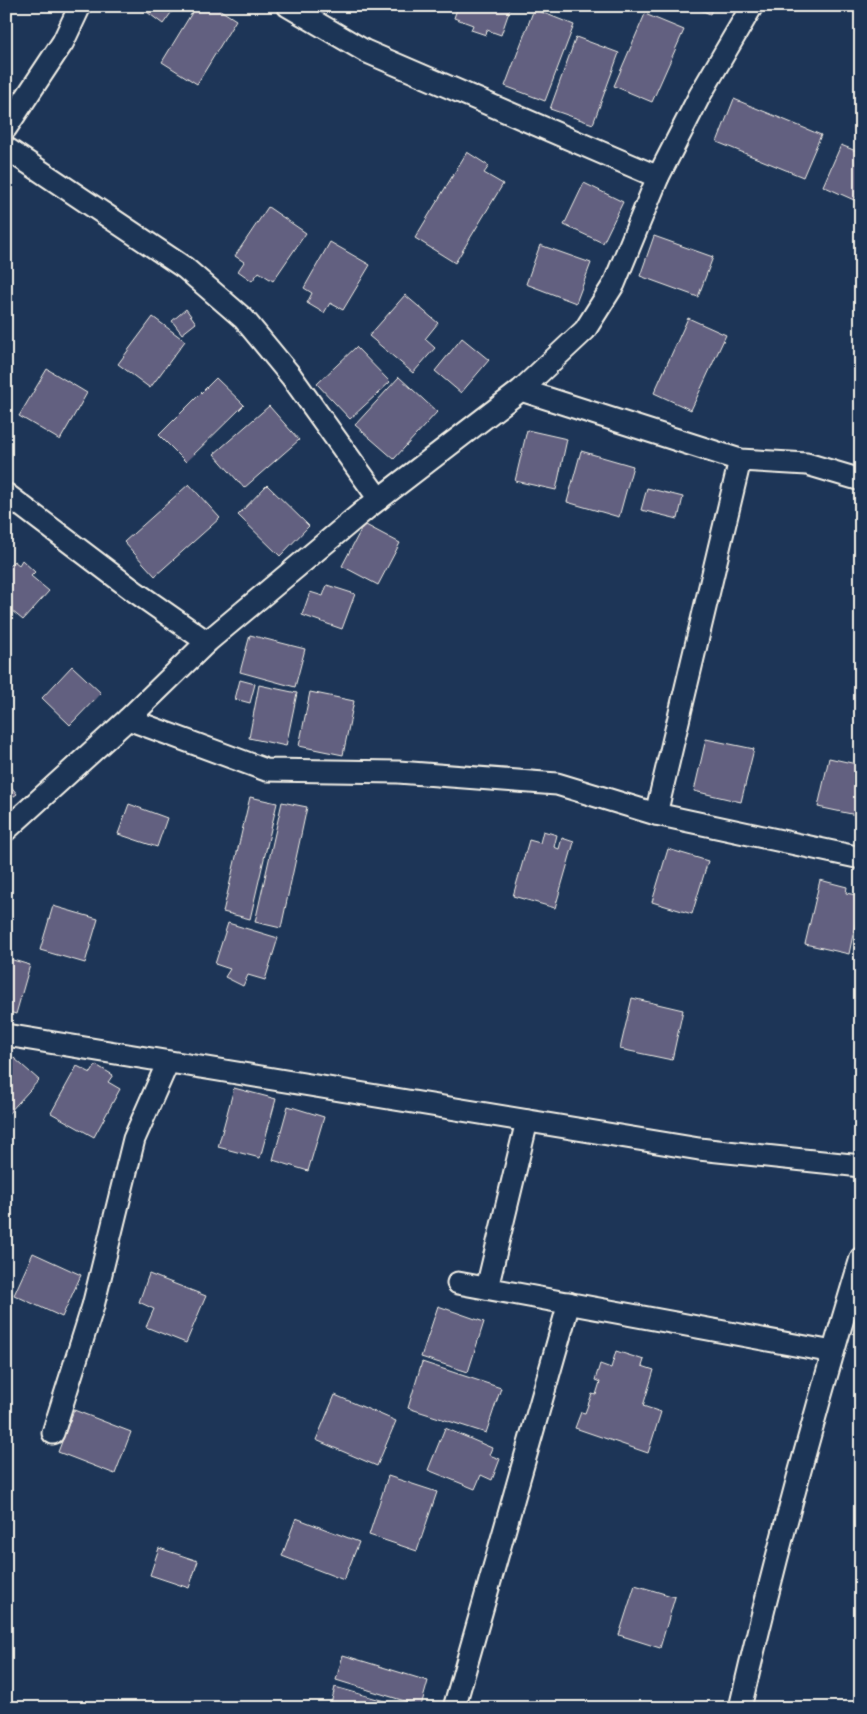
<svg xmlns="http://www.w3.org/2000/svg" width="867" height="1714" font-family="'Balsamiq Sans',sans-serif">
	<rect width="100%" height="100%" fill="#1d3557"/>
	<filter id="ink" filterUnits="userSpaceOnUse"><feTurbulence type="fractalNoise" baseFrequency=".02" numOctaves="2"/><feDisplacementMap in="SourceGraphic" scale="10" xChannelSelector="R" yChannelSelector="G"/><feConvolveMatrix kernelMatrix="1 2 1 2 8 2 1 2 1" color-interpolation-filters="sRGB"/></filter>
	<g filter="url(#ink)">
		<!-- building -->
		<g fill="#626080" stroke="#f4f1e8">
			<polygon points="139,6 176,6 163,24"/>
			<polygon points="196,6 214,6 236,20 197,84 162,62"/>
			<polygon points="458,6 511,6 501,35 487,30 486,35 471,30 473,25 454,18"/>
			<polygon points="692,6 714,6 710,14"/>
			<polygon points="534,9 574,25 545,101 505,86"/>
			<polygon points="645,14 684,30 652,102 614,86"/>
			<polygon points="576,37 619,53 593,124 550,109"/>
			<polygon points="734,99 821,135 803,177 717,142"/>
			<polygon points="841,145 861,153 861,199 855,197 854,200 823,186"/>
			<polygon points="467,152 489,166 484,173 503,184 455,263 415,238"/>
			<polygon points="584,183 623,202 603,243 564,225"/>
			<polygon points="268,207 306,233 273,281 259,272 252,281 238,271 244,262 235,256"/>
			<polygon points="654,236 713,257 698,297 640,276"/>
			<polygon points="330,242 370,265 343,310 330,303 324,313 307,303 312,293 304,288"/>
			<polygon points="540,245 591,263 576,303 526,284"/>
			<polygon points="405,295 438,323 425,339 435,348 413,373 369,336"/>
			<polygon points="186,309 196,323 182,334 172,321"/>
			<polygon points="153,317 185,341 150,388 118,364"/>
			<polygon points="688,318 726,335 691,410 654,393"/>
			<polygon points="462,338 489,360 461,393 435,371"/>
			<polygon points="356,347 390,382 350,419 317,384"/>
			<polygon points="47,369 87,393 60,440 19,416"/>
			<polygon points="399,377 437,412 394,459 355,425"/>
			<polygon points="216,378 244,405 186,462 159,435"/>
			<polygon points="269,406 299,440 244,488 214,454"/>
			<polygon points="527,430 567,439 556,490 515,481"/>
			<polygon points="581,451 633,466 619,517 567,502"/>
			<polygon points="189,484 220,518 155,576 124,542"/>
			<polygon points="267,485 309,526 280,556 238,515"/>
			<polygon points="647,488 683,497 678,519 641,510"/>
			<polygon points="364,524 400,543 378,585 342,566"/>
			<polygon points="22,560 35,572 31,576 49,591 23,620 6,606 6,569 14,561 19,565"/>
			<polygon points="327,585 355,594 342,629 302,615 310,592 323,596"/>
			<polygon points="250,635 305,649 295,687 240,672"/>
			<polygon points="72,666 101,693 70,725 42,698"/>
			<polygon points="240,680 255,684 250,703 235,699"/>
			<polygon points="259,685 297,693 286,746 249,738"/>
			<polygon points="310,692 354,701 343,755 299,746"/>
			<polygon points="706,739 754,749 741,802 694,791"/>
			<polygon points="829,758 861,765 861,816 818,807"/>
			<polygon points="6,780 17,794 6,802"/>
			<polygon points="250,797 277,803 250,919 223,912"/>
			<polygon points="282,802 307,807 281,928 255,922"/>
			<polygon points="129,804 167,818 157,847 118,834"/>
			<polygon points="543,831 557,835 554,847 559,849 562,838 574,842 555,908 513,896 529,840 540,843"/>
			<polygon points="668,849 708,861 692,914 652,902"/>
			<polygon points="820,880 847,887 846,893 861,896 849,954 805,944"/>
			<polygon points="53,906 98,919 85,963 40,950"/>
			<polygon points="228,923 278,938 265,980 248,975 243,986 225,977 230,969 215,964"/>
			<polygon points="6,958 30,965 16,1014 6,1011"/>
			<polygon points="632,998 683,1010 672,1060 620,1049"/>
			<polygon points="6,1051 39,1080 8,1114 6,1113"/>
			<polygon points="96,1065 113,1075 108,1082 120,1089 94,1137 51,1113 77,1066 91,1073"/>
			<polygon points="234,1088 276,1099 260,1158 218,1147"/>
			<polygon points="288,1106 324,1117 308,1171 273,1160"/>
			<polygon points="33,1253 81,1275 62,1317 14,1295"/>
			<polygon points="149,1274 206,1296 186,1343 146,1327 154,1309 139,1302"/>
			<polygon points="438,1306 484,1322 468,1372 421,1357"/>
			<polygon points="616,1351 644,1360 642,1366 654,1370 643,1406 661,1412 648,1453 575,1428 581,1412 585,1413 592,1394 596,1395 600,1382 595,1380 600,1364 611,1368"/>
			<polygon points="422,1362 501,1388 486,1433 408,1408"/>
			<polygon points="335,1395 396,1421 377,1466 316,1440"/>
			<polygon points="74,1410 131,1432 115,1474 58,1452"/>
			<polygon points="445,1428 492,1448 489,1455 500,1459 492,1480 481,1475 475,1489 428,1470"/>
			<polygon points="388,1476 437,1492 417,1551 369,1535"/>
			<polygon points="296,1518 359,1542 344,1580 282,1556"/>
			<polygon points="159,1548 198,1561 189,1588 150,1575"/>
			<polygon points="635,1585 675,1597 660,1648 619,1635"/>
			<polygon points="343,1655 428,1681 421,1706 336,1680"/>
			<polygon points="335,1687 409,1708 330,1708"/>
		</g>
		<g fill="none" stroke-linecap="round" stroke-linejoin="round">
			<defs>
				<g id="minor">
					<polyline points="288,6 365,51 658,177"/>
					<polyline points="6,128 63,42 80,6"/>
					<polyline points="6,148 185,268 244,319 291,376 379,499"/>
					<polyline points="521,390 740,460 807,464 861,480"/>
					<polyline points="6,494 134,591 207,642"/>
					<polyline points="128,719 266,770 398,772 557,784 656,814 861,858"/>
					<polyline points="656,814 740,460"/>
					<polyline points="6,830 128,719 207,642 366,509 521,390 585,330 614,284 658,177 700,95 752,6"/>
					<polyline points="6,1035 699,1149 861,1166"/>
					<polyline points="458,1283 833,1352"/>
					<polyline points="487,1288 527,1121"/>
					<polyline points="53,1433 93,1306 134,1139 168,1062"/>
					<polyline points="454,1708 569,1303"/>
					<path d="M740,1708C775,1557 816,1407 861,1258"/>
				</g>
			</defs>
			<!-- minor casing -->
			<use href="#minor" stroke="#f4f1e8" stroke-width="25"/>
			<!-- minor -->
			<use href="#minor" stroke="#1d3557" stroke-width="21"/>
		</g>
	</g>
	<!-- margin -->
	<rect width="867" height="1714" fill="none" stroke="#1d3557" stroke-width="25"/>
	<rect x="12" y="12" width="842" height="1689" fill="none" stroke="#f4f1e8" stroke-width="2" filter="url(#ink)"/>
</svg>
